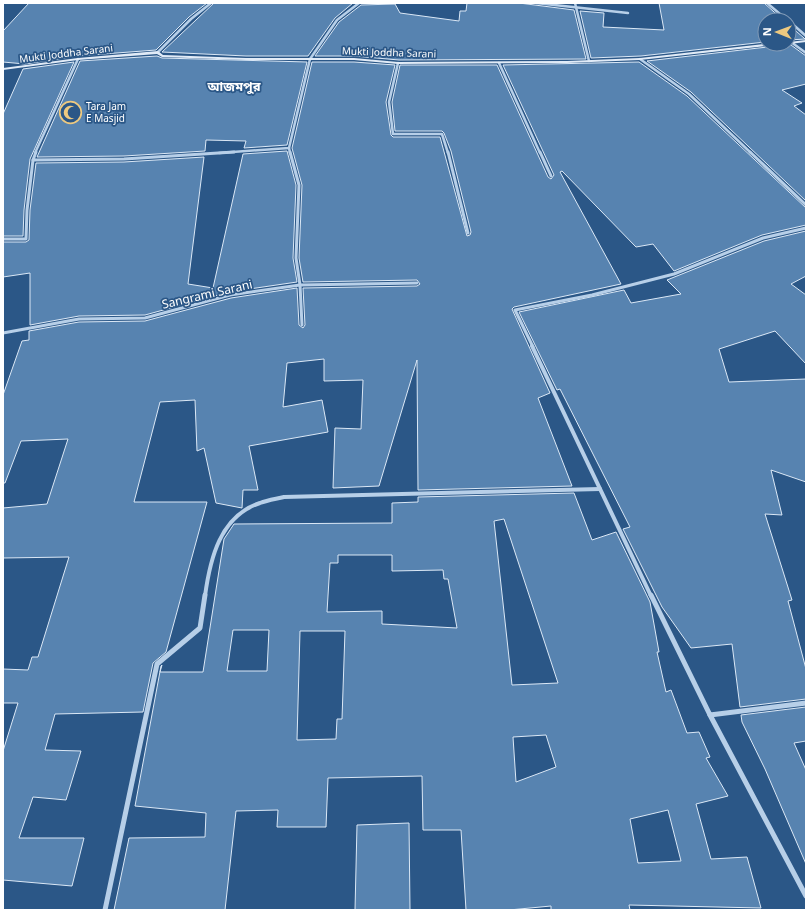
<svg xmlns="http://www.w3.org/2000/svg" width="809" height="913" font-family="'Noto Sans','Noto Sans Bengali',sans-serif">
	<rect width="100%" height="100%" fill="#2b5787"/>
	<!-- building -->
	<g fill="#5783b0" stroke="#dbe8f6" fill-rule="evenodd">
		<polygon points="29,3 207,3 189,17 156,50 77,56 25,64 3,62 3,31"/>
		<polygon points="214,3 353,3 335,18 308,56 246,56 162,52"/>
		<polygon points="467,3 519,3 574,10 586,59 399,60 354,56 315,56 339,22 361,5 395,4 400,13 459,21 460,11 466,11"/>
		<polygon points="659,3 764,3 783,20 765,20 765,42 641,56 591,58 580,11 604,13 603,27 664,30"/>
		<polygon points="789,25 804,38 805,39 789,40"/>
		<polygon points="779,44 791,45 806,56 806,84 782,90 802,103 794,106 806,115 806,201 691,92 647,61 776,46"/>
		<polygon points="157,56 162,58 307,62 287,145 244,148 246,141 206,140 205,151 124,156 37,157 80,61"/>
		<polygon points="74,62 30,159 24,210 23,236 3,236 3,114 23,69"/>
		<polygon points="312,62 354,62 395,65 386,102 391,135 393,137 440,137 467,236 470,235 471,232 451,151 444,133 442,131 395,131 392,102 400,65 497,65 548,177 551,179 554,175 503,65 639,62 687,96 806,208 806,225 762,235 674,271 653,244 636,247 562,171 560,172 621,284 514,307 512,309 550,393 538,398 572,486 418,490 417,360 379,486 333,488 335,428 361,429 363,380 324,381 324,359 287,363 283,407 322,400 328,432 249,446 258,490 243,490 242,508 216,503 204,448 197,451 195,400 160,402 134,502 207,502 166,652 153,663 143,712 55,714 45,750 81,751 66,800 33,797 19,838 84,838 72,886 3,880 3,751 18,703 3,703 3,669 28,670 32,657 38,657 69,557 3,558 3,508 47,504 68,439 21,441 5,483 3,483 3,395 22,341 29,340 29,331 79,322 145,321 231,298 297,288 299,325 303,328 305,325 303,288 417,286 420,284 417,280 303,282 299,258 302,185 292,148"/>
		<polygon points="287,151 296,185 293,258 297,282 229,292 145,315 79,316 30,325 30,273 3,277 3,242 26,242 29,240 30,210 36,163 124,162 204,157 188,284 213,288 243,154"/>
		<polygon points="806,231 806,276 791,284 806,295 806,364 775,331 719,349 729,382 806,379 806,482 771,470 782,515 765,514 792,600 788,601 806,669 806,699 740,707 732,644 691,648 662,607 623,529 630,527 560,389 557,390 519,312 624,290 631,303 681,294 667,280 764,241"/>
		<path d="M574,493L592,540L616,532L650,602L659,652H657L666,692L671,690L687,733L699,732L710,757L706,758L728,796L696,804L711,859L747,857L761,908L629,905L630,910H551V906L509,910H466L461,830H423L422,776L328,778L326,827H277L278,810L236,811L225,910H114L129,838L205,837L206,813L135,806L161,666L162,665L160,672H203L224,539L234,524L392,523V503L418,502V497ZM504,519L558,683L512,685L494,521ZM338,555H392V571L443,570L444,579H448L457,628L382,624V611L327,612L330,563H338ZM233,630H269L267,671H227ZM300,631H345L342,719H337L336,739L297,740ZM546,735L556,767L516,782L513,737ZM668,810L681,861L638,863L630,819Z"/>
		<polygon points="806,707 806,741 794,743 806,770 806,864 765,769 742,722 741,715"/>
		<polygon points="409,823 410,910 355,910 357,825"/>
	</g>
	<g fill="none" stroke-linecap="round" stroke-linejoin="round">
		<!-- street-far3 -->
		<g stroke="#b7cfe8" stroke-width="2.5">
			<polyline points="536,3 628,13"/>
			<polyline points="575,3 589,61"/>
			<polyline points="767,3 787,20"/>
			<polyline points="789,21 806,36"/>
			<polyline points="791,42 806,53"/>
			<polyline points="158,52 191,19 211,3"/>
			<polyline points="640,59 689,94 751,153"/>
			<polyline points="398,63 389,102 393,134 442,134 448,153"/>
			<polyline points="499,63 540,153"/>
			<polyline points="289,148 290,153"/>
			<polyline points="35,153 78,59"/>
			<polyline points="219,153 289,148 310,59 337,20 359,3"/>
		</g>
		<!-- street-far2 -->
		<g stroke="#b7cfe8" stroke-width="3">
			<polyline points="36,152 33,160 124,159 234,152"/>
			<polyline points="290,152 299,185 296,258 300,285 302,325"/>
			<polyline points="448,152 468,233"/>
			<polyline points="540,152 551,176"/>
			<polyline points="750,152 806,205"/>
			<polyline points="3,239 26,239 27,210 33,160"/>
			<polyline points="3,333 79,319 145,318 230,295 300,285 417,283"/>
			<polyline points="533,347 515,310 592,295 674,274 763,238 806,228"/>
		</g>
		<!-- street-far1 -->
		<g stroke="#b7cfe8" stroke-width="4">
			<polyline points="532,346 651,596"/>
			<path d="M205,596C210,559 220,516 260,503C268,500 276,499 284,497L600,489"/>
		</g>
		<!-- street -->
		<g stroke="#b7cfe8" stroke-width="5">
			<polyline points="651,595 710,715 806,703"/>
			<polyline points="710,715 806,896"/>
			<polyline points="105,910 157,664 200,628 205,595"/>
		</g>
		<!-- secondary -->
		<g fill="#e1ebf7" fill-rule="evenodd">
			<polygon points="806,40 806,42 789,44 787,44 789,44 789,42"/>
			<polygon points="765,44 778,44 776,45 640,60 567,63 398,64 354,60 246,60 162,57 157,54 78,60 3,70 3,68 78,58 158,51 163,55 246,58 354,58 398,62 567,61 640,58"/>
		</g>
	</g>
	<!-- icons -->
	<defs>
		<symbol id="mosque-ring" viewBox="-11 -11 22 22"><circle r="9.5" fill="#2b5787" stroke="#edc980" stroke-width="1.5"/><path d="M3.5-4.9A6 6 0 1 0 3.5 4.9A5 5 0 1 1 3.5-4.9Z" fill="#edc980"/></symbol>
	</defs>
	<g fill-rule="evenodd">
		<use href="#mosque-ring" x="58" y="100" width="25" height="25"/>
	</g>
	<g text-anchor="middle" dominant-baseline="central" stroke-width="3.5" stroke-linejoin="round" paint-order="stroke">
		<!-- far-street labels -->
		<g font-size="10" fill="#fff" stroke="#2b5787">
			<text transform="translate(389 52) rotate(2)">Mukti Joddha Sarani</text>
			<text transform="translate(66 53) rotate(-7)">Mukti Joddha Sarani</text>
		</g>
		<!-- far-poi labels -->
		<g font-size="10" fill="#fff" stroke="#2b5787" text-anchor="start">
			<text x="86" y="106">Tara Jam<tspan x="86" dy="12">E Masjid</tspan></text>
		</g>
		<!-- street labels -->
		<g font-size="12" fill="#fff" stroke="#2b5787">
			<text transform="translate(207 294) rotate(-13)">Sangrami Sarani</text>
		</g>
		<!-- far-district labels -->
		<g font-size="13" font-weight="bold" fill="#fff" stroke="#2b5787">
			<text x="234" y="86">আজমপুর</text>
		</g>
	</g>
	<!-- border -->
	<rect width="809" height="913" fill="none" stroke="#ffffff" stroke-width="8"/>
	<!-- north arrow -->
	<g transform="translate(777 32) rotate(271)"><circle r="19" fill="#2b5787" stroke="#809ab7"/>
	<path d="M0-3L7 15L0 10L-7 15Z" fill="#edc980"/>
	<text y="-6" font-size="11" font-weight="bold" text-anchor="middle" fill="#ffffff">N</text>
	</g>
</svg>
